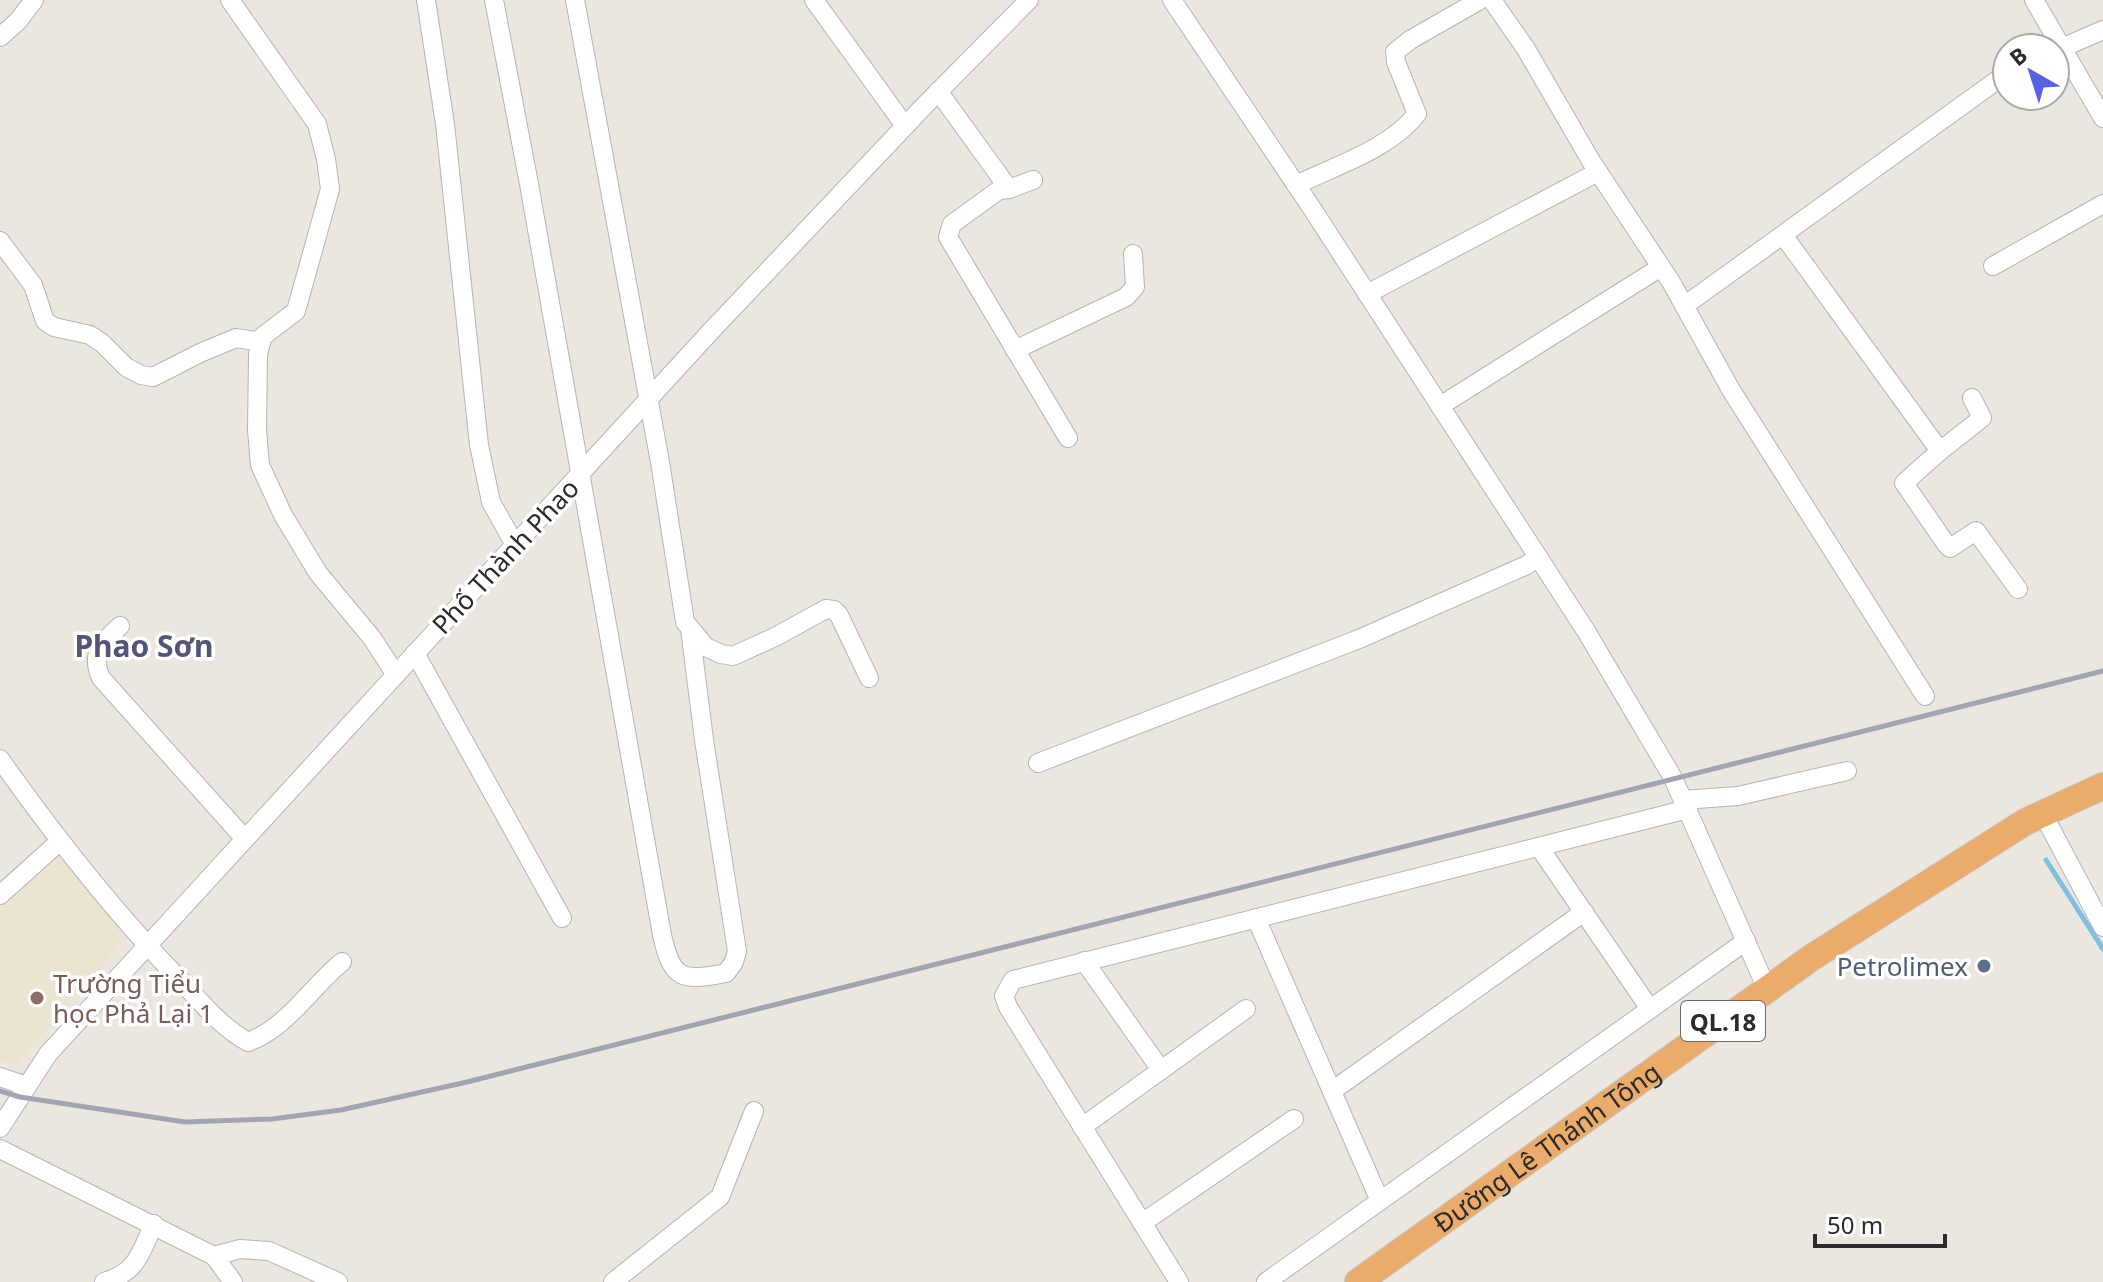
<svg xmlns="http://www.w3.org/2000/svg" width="2103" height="1282" font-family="'Noto Sans',sans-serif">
	<rect width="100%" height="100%" fill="#ebe7df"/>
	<!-- education -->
	<polygon fill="#ebe4d1" points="58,849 129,934 15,1065 0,1061 0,898"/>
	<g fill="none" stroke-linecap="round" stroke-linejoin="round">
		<!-- stream -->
		<polyline stroke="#7fbfe0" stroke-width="5" points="2046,860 2103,949"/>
		<defs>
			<g id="minor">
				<polyline points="230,0 317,124 326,159 330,189 296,311 262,337 258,355 257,430 260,465 283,515 318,573 372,638 396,675"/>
				<polyline points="426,0 445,124 479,445 491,502 515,545"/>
				<path d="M494,0L529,184L662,935C672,979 681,982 726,973L734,962L737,951L704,740L690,629"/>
				<polyline points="575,0 660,462 685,622 706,647 721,654 733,656 775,637 826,609 834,610 839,615 869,678"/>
				<polyline points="814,0 905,126"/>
				<polyline points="1172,0 1311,207 1586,631 1673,778 1767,989"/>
				<polyline points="1492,0 1526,49 1591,161 1671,282 1731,390 1925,696"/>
				<polyline points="2034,0 2103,118"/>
				<polyline points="0,37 18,21 34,0"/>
				<polyline points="2055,51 2103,30"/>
				<polyline points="938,91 1009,189"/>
				<polyline points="1033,180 1009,189 999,190 952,224 948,237 1068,438"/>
				<path d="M1296,185C1337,165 1388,150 1417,114L1396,62L1395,52L1410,40L1480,0"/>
				<polyline points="1783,235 1940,451"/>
				<polyline points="0,241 33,285 45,321 54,327 90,335 102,343 126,367 141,375 153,377 200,353 236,338 261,342"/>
				<polyline points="1993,266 2103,204"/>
				<polyline points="1367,294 1598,172"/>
				<polyline points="1684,306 2007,73"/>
				<polyline points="1015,350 1126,297 1135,287 1133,254"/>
				<polyline points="1972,398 1982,418 1940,451 1904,483 1946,544 1950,548 1976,531 2018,589"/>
				<polyline points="1440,406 1661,267"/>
				<path d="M120,626C102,642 90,654 101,678L245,839"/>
				<polyline points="415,653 562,918"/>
				<path d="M0,759C55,837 114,912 181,981C202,1003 221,1027 248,1042C287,1028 311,987 342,962"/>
				<polyline points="1038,763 1359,639 1527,565 1538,557"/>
				<polyline points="1683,800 1738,796 1847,771"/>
				<polyline points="2043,814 2103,927"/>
				<polyline points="1539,847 1650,1009"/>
				<polyline points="0,895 59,842"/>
				<polyline points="1256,918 1380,1201"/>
				<polyline points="1084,961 1161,1070"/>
				<polyline points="0,1077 27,1086"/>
				<polyline points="1332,1091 1584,912"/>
				<polyline points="1082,1127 1246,1009"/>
				<polyline points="0,1128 48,1054 711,331 925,105 1029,0"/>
				<polyline points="0,1149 214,1256 233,1282"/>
				<polyline points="1142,1223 1294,1119"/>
				<polyline points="214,1256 240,1249 269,1251 338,1282"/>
				<path d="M104,1282C138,1272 140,1253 154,1224"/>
				<polyline points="613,1282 720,1197 754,1111"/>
				<polyline points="1179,1282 1008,1007 1004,996 1013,980 1688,809"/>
				<polyline points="1266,1282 1746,941"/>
			</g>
			<g id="highway">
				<path id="s1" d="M1358,1282L1811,958L2025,822L2103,786"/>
			</g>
		</defs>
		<!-- minor casing -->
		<use href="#minor" stroke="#b3b4bd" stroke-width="20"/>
		<!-- highway casing -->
		<use href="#highway" stroke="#c4c4c4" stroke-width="28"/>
		<!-- minor -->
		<use href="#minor" stroke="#fff" stroke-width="18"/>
		<!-- highway -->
		<use href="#highway" stroke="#ebac6b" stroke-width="26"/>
		<!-- rail -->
		<polyline stroke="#a3a4b3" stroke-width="5" points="0,1091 20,1097 185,1122 272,1119 341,1110 467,1082 2103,671"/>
	</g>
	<!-- markers -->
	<circle fill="#5c6f8a" stroke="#fff" stroke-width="3" cx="1984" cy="966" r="8"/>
	<circle fill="#8d6e63" stroke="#fff" stroke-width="3" cx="37" cy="998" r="8"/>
	<g text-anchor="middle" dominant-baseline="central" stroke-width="7" stroke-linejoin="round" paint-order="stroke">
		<!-- shield labels -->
		<rect fill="#fff" stroke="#6b6b6b" stroke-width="2" x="1681" y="1001" width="84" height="40" rx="6"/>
		<g font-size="24" font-weight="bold" fill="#2b2b2b">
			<text x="1723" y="1021">QL.18</text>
		</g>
		<!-- street labels -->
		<g font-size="26" fill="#2b2b2b" stroke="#fff">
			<text transform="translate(505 556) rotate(-47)">Phố Thành Phao</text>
			<text stroke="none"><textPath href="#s1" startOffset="232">Đường Lê Thánh Tông</textPath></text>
		</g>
		<!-- service labels -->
		<g font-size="26" fill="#4e5e75" stroke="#fff" text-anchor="end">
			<text x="1968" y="966">Petrolimex</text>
		</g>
		<!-- education labels -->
		<g font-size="26" fill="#785e54" stroke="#fff" text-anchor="start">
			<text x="53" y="983">Trường Tiểu<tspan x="53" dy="30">học Phả Lại 1</tspan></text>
		</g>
		<!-- quarter labels -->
		<g font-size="30" font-weight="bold" fill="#515577" stroke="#fff">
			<text x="144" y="645">Phao Sơn</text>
		</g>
	</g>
	<!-- north arrow -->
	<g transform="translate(2031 72) rotate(321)"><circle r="38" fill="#ffffff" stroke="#aaaaaa" stroke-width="2"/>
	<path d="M0-6L14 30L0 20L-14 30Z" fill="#5363e4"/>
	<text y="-12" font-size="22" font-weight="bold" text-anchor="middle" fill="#2b2b2b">B</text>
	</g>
	<!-- scale -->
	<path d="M1815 1234v12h130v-12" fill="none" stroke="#2b2b2b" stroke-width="4"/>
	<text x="1827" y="1234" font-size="24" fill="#2b2b2b" stroke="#ffffff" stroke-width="6" paint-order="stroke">50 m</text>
</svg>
